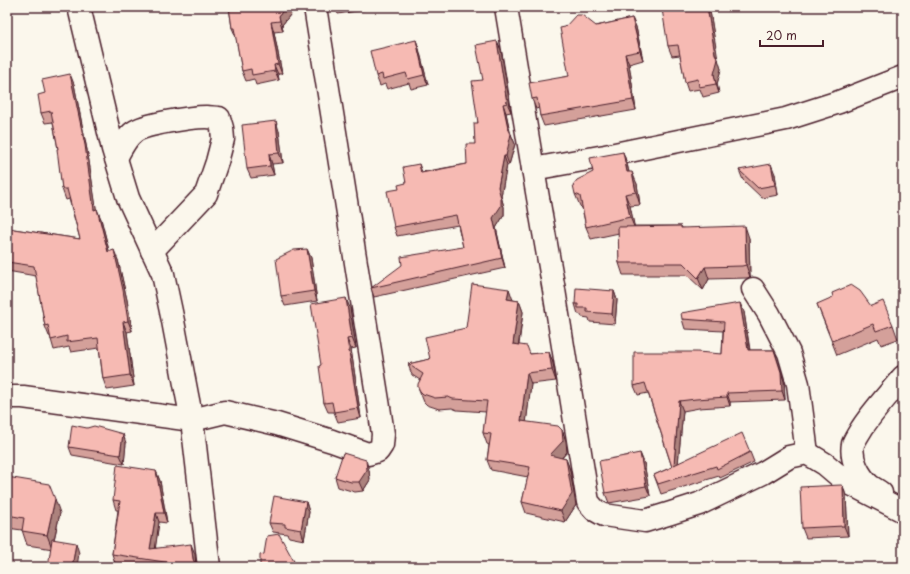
<svg xmlns="http://www.w3.org/2000/svg" width="910" height="574" font-family="'Playpen Sans',sans-serif">
	<rect width="100%" height="100%" fill="#fbf7ec"/>
	<filter id="ink" filterUnits="userSpaceOnUse"><feTurbulence type="fractalNoise" baseFrequency=".025" numOctaves="2"/><feDisplacementMap in="SourceGraphic" scale="8" xChannelSelector="R" yChannelSelector="G"/><feConvolveMatrix kernelMatrix="1 2 1 2 8 2 1 2 1" color-interpolation-filters="sRGB"/></filter>
	<g filter="url(#ink)">
		<g fill="none" stroke-linecap="round" stroke-linejoin="round">
			<defs>
				<g id="minor">
					<polyline points="79,7 113,149 128,198 163,274 173,321 187,395 192,420 209,567"/>
					<polyline points="506,7 533,169 554,290 588,502 595,510 604,515 645,521 671,513 699,504 763,473 789,457 807,453 825,464 845,481 903,511"/>
					<path d="M116,158C120,150 127,137 134,132C144,124 192,117 206,117C211,117 215,118 219,118L222,128L223,139L217,162L206,194L152,251"/>
					<polyline points="533,169 605,156 786,119 839,102 903,77"/>
					<polyline points="753,289 769,314 789,353 798,384 807,453"/>
					<polyline points="7,397 23,397 192,420 225,412 277,424 332,441 368,454 378,451 382,445 383,434 379,407 315,7"/>
					<path d="M881,493C877,490 873,488 870,486C859,476 850,459 853,444C855,439 859,433 862,428C874,410 889,394 903,377"/>
				</g>
			</defs>
			<!-- minor casing -->
			<use href="#minor" stroke="#4a1f2b" stroke-width="25"/>
			<!-- minor -->
			<use href="#minor" stroke="#fbf7ec" stroke-width="22"/>
		</g>
		<!-- wall -->
		<g fill="#d4a09a" stroke="#4a1f2b">
			<polygon points="229,7 293,7 294,10 282,25 283,31 274,32 282,74 278,74 279,80 256,85 254,79 246,81 242,71 236,37 232,28"/>
			<polygon points="335,7 368,7 369,9 338,14"/>
			<polygon points="673,7 708,7 710,11 717,58 721,69 717,84 719,93 703,97 700,89 688,91 685,82 680,55 672,56 668,46"/>
			<polygon points="632,18 636,27 643,60 629,64 636,110 544,126 540,116 539,108 536,109 532,99 569,76 596,26"/>
			<polygon points="416,40 419,49 428,85 411,89 409,83 387,89 385,84 380,86 376,76"/>
			<polygon points="497,41 501,50 511,112 506,113 510,132 515,144 509,165 507,165 501,196 504,207 504,215 496,228 505,268 374,297 371,288 463,247 458,225 397,236 394,227 399,189 406,183 419,164 422,172 467,164 475,144 483,80"/>
			<polygon points="74,84 88,155 96,209 101,219 109,251 118,260 127,300 132,331 127,332 134,386 107,390 103,379 99,348 71,352 69,347 54,350 50,336 49,336 45,326 36,276 7,271 7,228 80,239 69,199 66,200 62,189 58,149 53,122 45,123 41,113 45,93"/>
			<polygon points="279,131 283,163 272,164 274,175 251,178 247,169"/>
			<polygon points="623,152 627,164 629,172 637,184 640,205 630,206 634,226 681,226 682,228 749,238 750,277 747,278 709,279 703,290 687,275 623,275 619,263 619,233 591,239 586,227 582,208 580,206 575,194 593,172"/>
			<polygon points="739,170 775,174 778,195 762,198 743,180"/>
			<polygon points="307,249 311,258 317,301 285,306 281,296"/>
			<polygon points="509,289 512,300 519,301 523,312 519,345 530,354 549,352 553,363 556,381 531,384 526,422 562,430 566,441 567,452 562,458 566,459 570,470 576,505 565,522 526,513 522,502 528,477 491,470 487,460 489,445 487,444 483,433 486,412 457,410 452,408 439,409 427,405 424,402 418,387 420,380 412,375 408,364 430,359"/>
			<polygon points="614,291 617,300 615,324 590,322 589,318 582,317 580,314 578,314 575,304"/>
			<polygon points="817,304 871,306 893,325 898,339 881,345 878,338 837,355"/>
			<polygon points="350,308 356,348 351,349 361,418 338,422 334,412 328,412 324,403 321,365"/>
			<polygon points="744,312 750,350 774,350 784,381 785,400 730,402 730,406 699,408 683,411 678,463 750,452 754,462 720,478 719,476 661,494 654,475 672,467 648,393 638,395 634,386 722,354 723,331 685,329 682,319"/>
			<polygon points="126,443 124,464 72,455 69,447"/>
			<polygon points="640,453 644,463 650,496 609,503 605,493"/>
			<polygon points="369,470 370,480 363,491 355,492 338,487 335,477"/>
			<polygon points="156,471 160,481 167,523 159,522 155,548 195,554 196,565 198,567 139,567 115,563 112,554 118,510 116,510 113,500"/>
			<polygon points="7,477 60,513 54,540 79,553 27,545 22,530 7,528"/>
			<polygon points="843,486 846,496 848,536 806,538 802,528"/>
			<polygon points="306,502 309,512 304,540 289,537 287,534 273,532 269,523"/>
		</g>
		<!-- shaded-wall -->
		<g fill="#ac827d" stroke="#4a1f2b">
			<polygon points="285,7 293,7 294,10 282,25 283,31 280,21 279,16"/>
			<polygon points="707,7 708,7 710,11 718,60 718,59 721,69 717,84 719,93 716,84 714,74 715,54"/>
			<polygon points="632,18 636,27 643,60 640,51"/>
			<polygon points="271,22 274,32 282,74 278,64"/>
			<polygon points="416,40 419,49 428,85 424,75"/>
			<polygon points="497,41 501,50 511,112 507,103"/>
			<polygon points="625,54 629,64 636,110 633,100"/>
			<polygon points="274,65 278,74 279,80 275,71"/>
			<polygon points="70,74 74,84 88,155 98,220 94,210"/>
			<polygon points="503,104 506,113 511,136 511,134 515,144 509,165 506,156 508,128"/>
			<polygon points="276,121 279,131 283,163 279,153"/>
			<polygon points="623,152 627,164 632,185 627,172"/>
			<polygon points="269,154 272,164 274,175 270,166"/>
			<polygon points="504,156 507,165 501,196 504,207 504,215 496,228 505,268 502,258 493,218 498,187"/>
			<polygon points="771,164 775,174 778,195 775,185"/>
			<polygon points="632,172 637,184 640,205 636,192"/>
			<polygon points="625,194 630,206 635,229 630,217"/>
			<polygon points="97,209 101,219 112,262 108,252"/>
			<polygon points="745,226 749,238 750,277 746,265"/>
			<polygon points="307,249 311,258 317,301 314,291"/>
			<polygon points="114,250 118,260 127,300 132,331 128,321"/>
			<polygon points="705,267 709,279 703,290 698,278"/>
			<polygon points="509,289 513,300 507,299"/>
			<polygon points="614,291 617,300 615,324 612,314"/>
			<polygon points="346,298 350,308 356,348 352,338"/>
			<polygon points="519,301 523,312 517,355 513,344"/>
			<polygon points="740,303 744,312 751,360 748,350"/>
			<polygon points="123,322 127,332 134,386 130,375"/>
			<polygon points="347,339 351,349 361,418 358,408"/>
			<polygon points="774,350 784,381 785,400 782,391"/>
			<polygon points="549,352 553,363 556,381 552,370"/>
			<polygon points="527,373 531,384 525,432 521,421"/>
			<polygon points="727,393 730,402 730,406 727,397"/>
			<polygon points="679,401 683,411 677,475 674,465"/>
			<polygon points="562,430 566,441 567,452 554,466 550,455"/>
			<polygon points="123,434 126,443 124,464 120,455"/>
			<polygon points="640,453 644,463 650,496 646,486"/>
			<polygon points="566,459 570,470 576,505 565,522 561,511"/>
			<polygon points="366,460 369,470 370,480 363,491 359,482"/>
			<polygon points="156,471 160,481 167,523 164,513"/>
			<polygon points="843,486 846,496 848,536 844,526"/>
			<polygon points="55,499 60,513 52,548 47,535"/>
			<polygon points="306,502 309,512 304,540 301,530"/>
			<polygon points="156,513 159,522 154,558 150,549"/>
			<polygon points="76,543 79,553 77,567 72,567"/>
			<polygon points="191,544 195,554 196,567 193,559"/>
		</g>
		<!-- building -->
		<g fill="#f6bab3" stroke="#4a1f2b">
			<polygon points="229,7 285,7 279,16 280,21 271,22 278,64 274,65 275,71 252,75 251,69 242,71 234,28 232,28"/>
			<polygon points="673,7 707,7 715,54 718,59 714,74 716,84 699,87 698,79 685,82 678,45 668,46 662,9"/>
			<polygon points="576,15 582,15 596,26 632,18 640,51 625,54 633,100 540,116 537,98 532,99 529,83 569,76 560,28 565,27"/>
			<polygon points="416,40 424,75 408,79 406,73 383,79 382,74 376,76 370,51"/>
			<polygon points="497,41 507,103 503,104 508,128 511,134 506,156 504,156 498,187 501,198 501,206 493,218 502,258 371,288 402,265 401,257 463,247 456,215 394,227 387,191 399,189 398,185 406,183 403,167 419,164 421,173 467,164 466,144 475,144 474,123 478,123 472,81 483,80 476,45"/>
			<polygon points="70,74 85,145 94,210 97,209 108,252 114,250 123,290 128,321 123,322 130,375 103,379 98,338 67,342 67,336 51,340 48,325 45,326 34,266 7,262 7,228 80,239 67,189 62,189 57,149 58,149 51,111 41,113 38,95 45,93 42,80"/>
			<polygon points="276,121 279,153 269,154 270,166 247,169 242,125"/>
			<polygon points="623,152 627,172 632,172 636,192 625,194 630,217 586,227 580,196 575,194 573,185 577,180 593,172 590,158"/>
			<polygon points="771,164 775,185 758,188 739,170"/>
			<polygon points="681,226 681,228 745,226 746,265 742,266 705,267 698,278 683,263 619,263 618,227"/>
			<polygon points="307,249 314,291 281,296 276,259 294,250"/>
			<polygon points="472,284 509,289 507,299 519,301 513,344 527,346 530,354 549,352 552,370 527,373 521,421 558,426 562,430 563,441 550,455 566,459 572,494 561,511 522,502 530,467 487,460 491,434 483,433 487,401 453,399 448,397 435,398 423,394 420,391 418,387 418,384 423,374 408,364 430,359 425,337 466,328"/>
			<polygon points="851,285 860,291 871,306 883,301 893,325 876,331 873,324 832,341 817,304 833,297 832,293"/>
			<polygon points="576,288 614,291 612,314 587,312 587,308 578,308 578,304 575,304"/>
			<polygon points="346,298 352,338 347,339 358,408 334,412 332,402 324,403 319,366 321,365 311,304"/>
			<polygon points="740,303 748,350 774,350 781,372 782,391 727,393 727,397 696,399 679,401 674,465 742,433 750,452 717,469 716,466 658,484 654,475 672,467 645,383 634,386 634,352 697,352 722,354 724,322 682,319 681,313"/>
			<polygon points="72,425 87,428 94,426 123,434 120,455 69,447"/>
			<polygon points="343,453 366,460 367,470 359,482 351,482 335,477"/>
			<polygon points="640,453 646,486 605,493 599,461"/>
			<polygon points="117,465 156,471 164,513 156,513 150,549 191,544 193,559 195,564 198,567 172,567 171,563 112,554 120,501 113,500"/>
			<polygon points="7,477 49,484 55,499 47,535 22,531 24,518 7,515"/>
			<polygon points="841,485 843,486 844,526 802,528 800,487"/>
			<polygon points="274,496 306,502 301,530 285,527 285,524 269,523"/>
			<polygon points="279,534 296,565 295,567 260,567 260,555 264,554 267,536"/>
			<polygon points="52,539 76,543 72,567 48,567"/>
		</g>
	</g>
	<!-- margin -->
	<rect width="910" height="574" fill="none" stroke="#fbf7ec" stroke-width="24"/>
	<rect x="12" y="12" width="886" height="550" fill="none" stroke="#4a1f2b" stroke-width="1.5" filter="url(#ink)"/>
	<!-- scale -->
	<path d="M760 40v6h63v-6" fill="none" stroke="#4a1f2b" stroke-width="2"/>
	<text x="766" y="40" font-size="12" fill="#4a1f2b" stroke="#fbf7ec" stroke-width="3" paint-order="stroke">20 m</text>
</svg>
